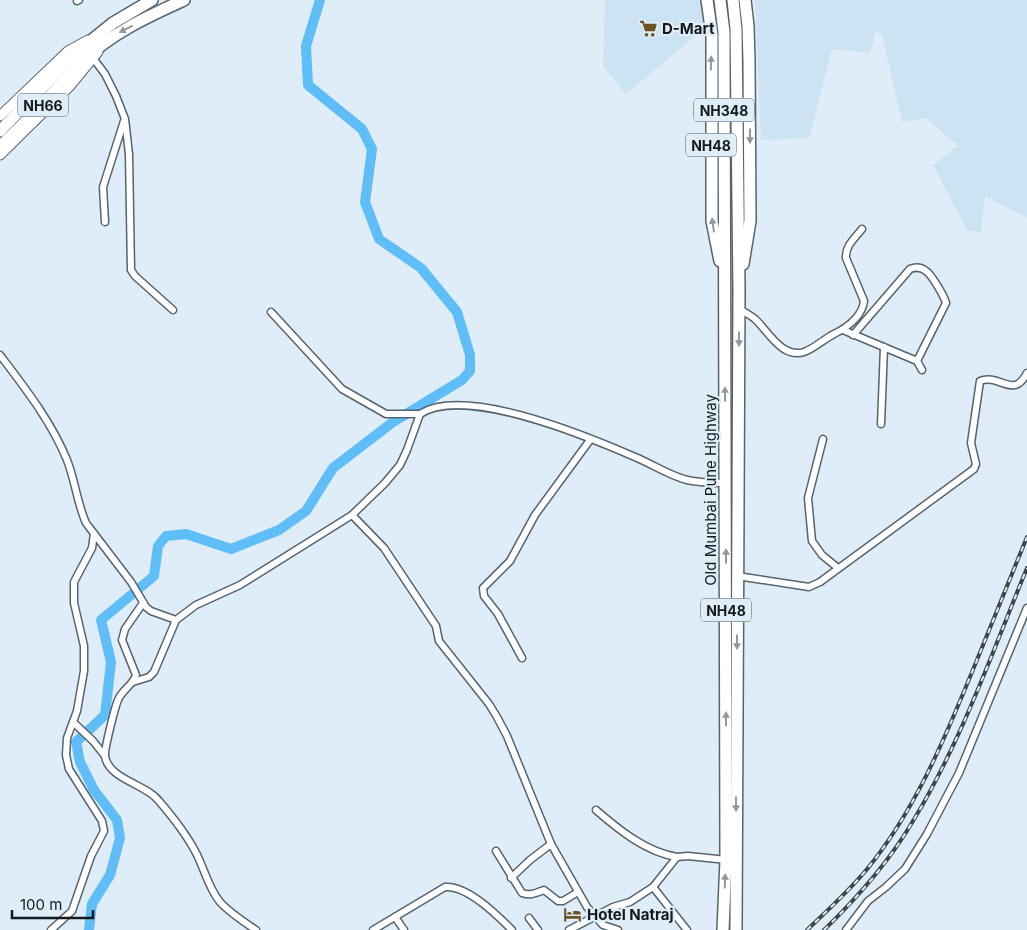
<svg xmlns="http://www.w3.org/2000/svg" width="1027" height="930" font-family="Inter,sans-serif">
	<rect width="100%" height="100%" fill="#deedf8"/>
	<!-- built -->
	<g fill="#cce3f3">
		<polygon points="605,0 700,0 705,28 626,94 603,66"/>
		<polygon points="755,0 1027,0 1027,218 985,196 981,232 967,230 933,165 958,146 926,118 902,122 882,35 876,32 870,53 832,49 809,138 761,140"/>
	</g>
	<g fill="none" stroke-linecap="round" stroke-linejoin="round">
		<!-- river -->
		<polyline stroke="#5fbdf7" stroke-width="10" points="89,930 92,904 110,875 120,838 117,820 94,790 80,762 76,742 105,715 111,662 101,620 154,576 158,546 166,536 186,534 231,549 279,530 306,511 333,468 393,422 462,380 470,371 470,355 457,312 421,268 379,239 365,202 372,149 362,129 308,85 306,46 320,0"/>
		<defs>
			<g id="minor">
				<polyline points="77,1 79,0"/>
				<polyline points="93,58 105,74 116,96 125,119 129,154 131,270 135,276 173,310"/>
				<polyline points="105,222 103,187 124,121"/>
				<path d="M739,309C744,312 750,315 755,319C768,331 782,359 804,352C815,348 824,339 834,334C848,327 862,317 864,301L846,258C845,246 855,238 862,229"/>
				<polyline points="271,312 342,389 386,414 420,414"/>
				<polyline points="843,330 917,361 922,370"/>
				<path d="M853,335L910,269C915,267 921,267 926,271C932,275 944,296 946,303L917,361"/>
				<path d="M0,355C25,388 51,421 67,460C75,480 77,503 86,523L131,582L146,607L151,611L176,620L196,605L240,585L352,515L385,483L400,465L407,450L420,414C465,385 589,437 635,457C652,464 670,476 687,480C700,483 713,483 726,483"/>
				<polyline points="881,424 884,347"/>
				<polyline points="823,439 808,498 812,541 822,555 838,568"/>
				<polyline points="352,515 384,548 436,626 439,641 489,704 497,717 507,736 551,844 587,907 603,925 618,930"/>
				<path d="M737,576L809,587L820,582L974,469L976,464L971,443L980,381C1000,373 1013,400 1027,373"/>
				<path d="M143,603L125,629L122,640L136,675C133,685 122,690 118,700C115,707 104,750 105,756C108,779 146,784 159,801C171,815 186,834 195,851C204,867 208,888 220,902C230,913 244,922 256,930"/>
				<polyline points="522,658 498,614 484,596 483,588 510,561 535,515 590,440"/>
				<polyline points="133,682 149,677 154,672 176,620"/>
				<polyline points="73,722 93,741 105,756"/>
				<path d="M596,810C619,830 646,852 677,857"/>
				<path d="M496,851L522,893C530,896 536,893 544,890L558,901H563L578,892"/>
				<polyline points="511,878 530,860 551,844"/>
				<polyline points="653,887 677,857 688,856 727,860"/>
				<polyline points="395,917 404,930"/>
				<polyline points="529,918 538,930"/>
				<polyline points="51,930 72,911 91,856 104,831 102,821 69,769 66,755 67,738 77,711 84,671 84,646 74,603 74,582 92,548 94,534"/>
				<path d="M373,930L445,887C467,885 497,915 512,930"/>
				<polyline points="569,930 613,907 630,902 653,887 687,930"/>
				<polyline points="846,930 868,901 886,887 905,869 927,834 959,773 1027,608"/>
			</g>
			<g id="tertiary">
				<polyline points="0,116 68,51 88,40"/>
				<polyline points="0,155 70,86 98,52"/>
			</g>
			<g id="trunk">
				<polyline points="707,0 712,35 712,221 720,261"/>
				<polyline points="720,0 724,32 726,860 723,930"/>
				<polyline points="733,0 736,29 739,290 736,930"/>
				<polyline points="0,131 76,53 113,23 152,0"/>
				<path d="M0,146C30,120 55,89 83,61C111,33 149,16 184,0"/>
				<polyline points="743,264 750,221 749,61 748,26 745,0"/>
			</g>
		</defs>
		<!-- minor casing -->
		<use href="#minor" stroke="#57646d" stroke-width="9"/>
		<!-- tertiary casing -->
		<use href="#tertiary" stroke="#57646d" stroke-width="11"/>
		<!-- trunk casing -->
		<use href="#trunk" stroke="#57646d" stroke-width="14"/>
		<!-- minor -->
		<use href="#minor" stroke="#fff" stroke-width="6"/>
		<!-- tertiary -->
		<use href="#tertiary" stroke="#fff" stroke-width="9"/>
		<!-- trunk -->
		<use href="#trunk" stroke="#fff" stroke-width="11"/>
		<defs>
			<g id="rail">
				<path d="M807,930C828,910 850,890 868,868C914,811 942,745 970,677C989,631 1008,584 1027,537"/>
				<path d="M824,930C858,897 889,862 913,821C961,742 992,653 1027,568"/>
			</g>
		</defs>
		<!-- rail casing -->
		<use href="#rail" stroke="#3e454b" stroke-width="4"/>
		<!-- rail -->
		<use href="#rail" stroke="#deedf8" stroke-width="2" stroke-dasharray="5.5" stroke-linecap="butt"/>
	</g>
	<!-- one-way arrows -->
	<defs><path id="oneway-solid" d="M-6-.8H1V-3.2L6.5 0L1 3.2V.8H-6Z" transform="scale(1.25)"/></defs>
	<g fill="#959899">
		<use href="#oneway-solid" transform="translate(126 29) rotate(153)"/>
		<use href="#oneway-solid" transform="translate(711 63) rotate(-89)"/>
		<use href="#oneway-solid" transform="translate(750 136) rotate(90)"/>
		<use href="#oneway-solid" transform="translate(713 225) rotate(-98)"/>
		<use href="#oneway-solid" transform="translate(739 339) rotate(90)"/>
		<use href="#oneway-solid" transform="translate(725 394) rotate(-90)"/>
		<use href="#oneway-solid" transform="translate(726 556) rotate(-90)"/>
		<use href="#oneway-solid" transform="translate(737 642) rotate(90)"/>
		<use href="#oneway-solid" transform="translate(726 719) rotate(-90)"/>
		<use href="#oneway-solid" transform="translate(736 804) rotate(90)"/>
		<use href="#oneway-solid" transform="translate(725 881) rotate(-88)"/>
	</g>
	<!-- icons -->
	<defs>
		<symbol id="supermarket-bare" viewBox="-9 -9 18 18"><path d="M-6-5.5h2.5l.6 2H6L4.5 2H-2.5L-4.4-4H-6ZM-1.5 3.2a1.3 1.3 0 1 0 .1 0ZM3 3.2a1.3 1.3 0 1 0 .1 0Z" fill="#6d5324" stroke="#deedf8" stroke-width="2.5" paint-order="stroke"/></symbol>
		<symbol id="hotel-bare" viewBox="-9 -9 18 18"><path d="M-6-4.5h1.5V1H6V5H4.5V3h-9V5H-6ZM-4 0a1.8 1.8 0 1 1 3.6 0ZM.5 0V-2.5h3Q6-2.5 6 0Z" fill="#6d5324" stroke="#deedf8" stroke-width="2.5" paint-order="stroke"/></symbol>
	</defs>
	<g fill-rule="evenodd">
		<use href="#supermarket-bare" x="636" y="16" width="25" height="25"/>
		<use href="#hotel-bare" x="560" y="902" width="25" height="25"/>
	</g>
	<g text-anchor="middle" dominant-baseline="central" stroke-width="4.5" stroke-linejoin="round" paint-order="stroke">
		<!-- shield labels -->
		<g fill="#deedf8" stroke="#51595f" stroke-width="1">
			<rect x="18" y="93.5" width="50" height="23" rx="4"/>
			<rect x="694" y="98.5" width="60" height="23" rx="4"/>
			<rect x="686" y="133.5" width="50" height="23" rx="4"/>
			<rect x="701" y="598.5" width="50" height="23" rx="4"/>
		</g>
		<g font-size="14" font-weight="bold" fill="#14191d">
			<text x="43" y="105">NH66</text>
			<text x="724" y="110">NH348</text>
			<text x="711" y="145">NH48</text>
			<text x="726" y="610">NH48</text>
		</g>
		<!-- poi labels -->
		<g font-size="15" font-weight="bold" fill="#14191d" stroke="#deedf8" text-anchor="start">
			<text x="662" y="28">D-Mart</text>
			<text x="587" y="914">Hotel Natraj</text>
		</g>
		<!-- street labels -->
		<g font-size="15" fill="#14191d" stroke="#deedf8">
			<text transform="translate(710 490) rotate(-90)">Old Mumbai Pune Highway</text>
		</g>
	</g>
	<!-- scale -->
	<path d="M12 910v8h81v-8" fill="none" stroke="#14191d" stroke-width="2.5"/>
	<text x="20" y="910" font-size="15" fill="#14191d" stroke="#deedf8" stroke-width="4" paint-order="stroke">100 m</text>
</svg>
